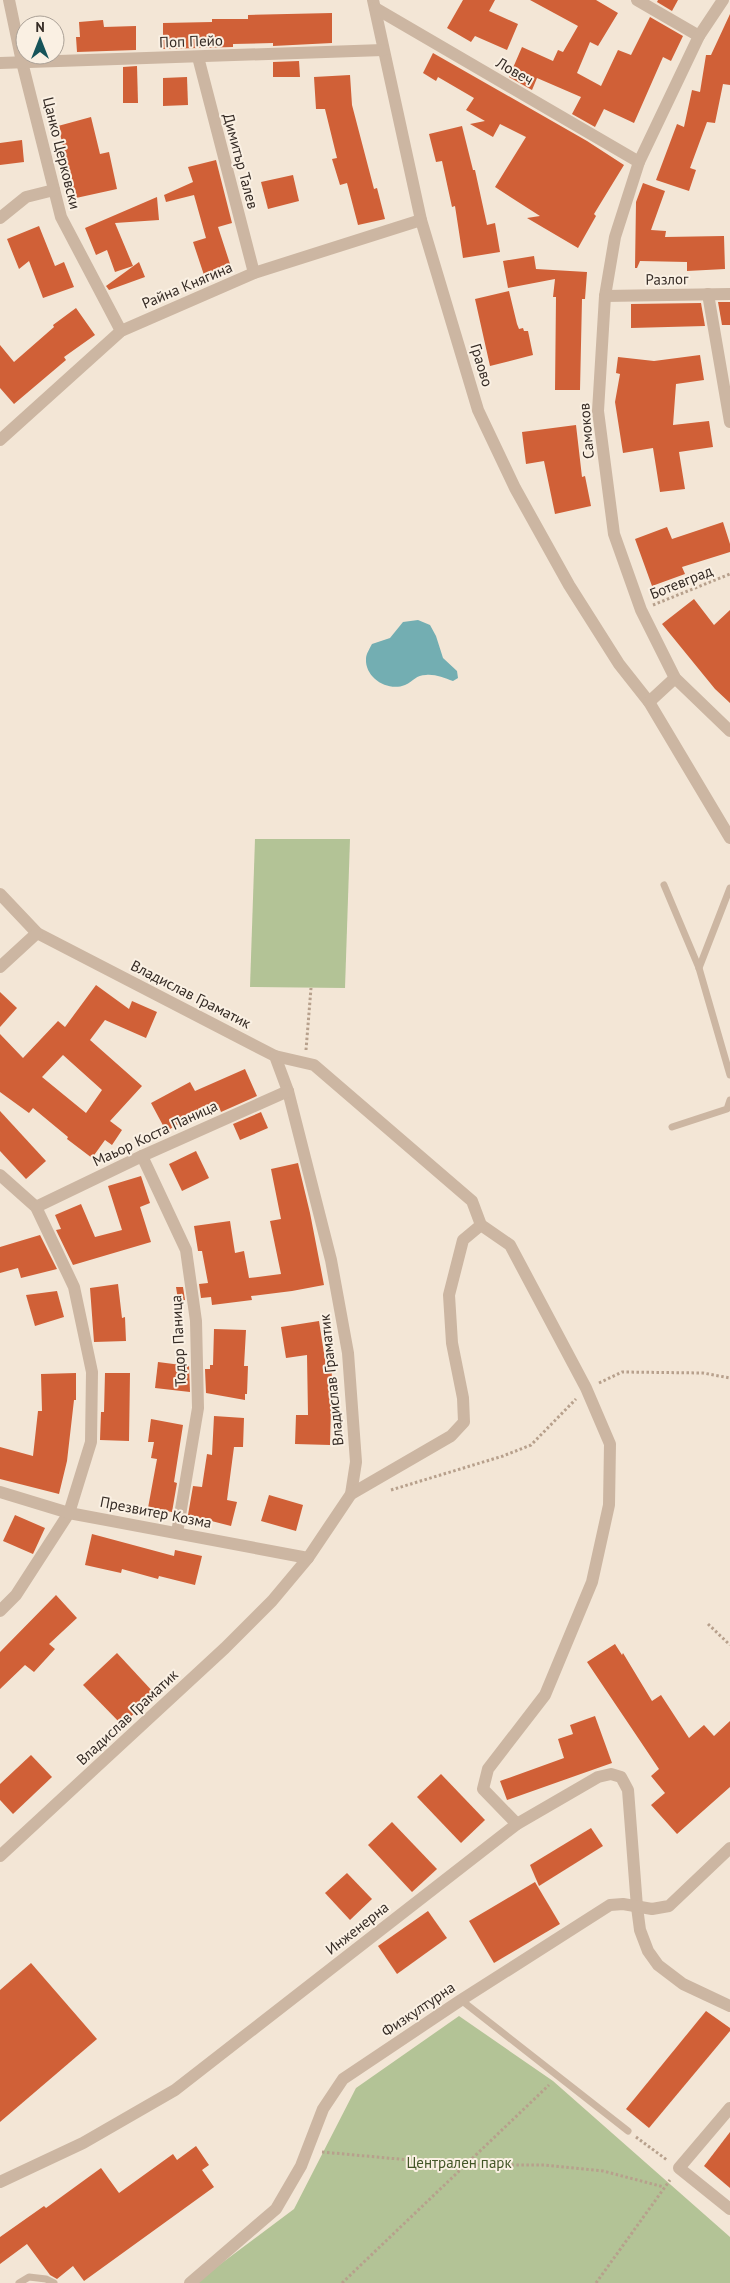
<svg xmlns="http://www.w3.org/2000/svg" width="730" height="2283" font-family="'PT Sans',sans-serif">
	<rect width="100%" height="100%" fill="#f3e6d6"/>
	<!-- green -->
	<g fill="#b3c396">
		<polygon points="255,839 350,839 345,988 250,987"/>
		<polygon points="459,2016 553,2081 730,2237 730,2283 195,2283 294,2209 356,2088"/>
	</g>
	<!-- water -->
	<path fill="#73aeb2" d="M418,620L430,625L436,636L443,658L457,671L458,678L453,681C444,678 435,674 426,675C416,675 414,681 405,685C388,692 365,678 366,659C366,654 370,648 372,644L390,638L403,622Z"/>
	<!-- building -->
	<g fill="#d06037" fill-rule="evenodd">
		<polygon points="463,0 495,0 489,11 518,24 507,50 475,36 471,42 447,28"/>
		<polygon points="530,0 596,0 618,13 598,46 590,42 577,73 601,86 618,50 631,55 650,17 683,36 671,61 663,57 634,123 604,109 595,127 572,114 581,97 537,78 532,90 509,77 522,47 553,61 558,50 563,52 578,26"/>
		<polygon points="658,0 678,0 672,11 657,2"/>
		<polygon points="332,13 332,43 273,46 273,43 233,44 233,47 163,49 163,23 212,22 212,19 248,19 248,15"/>
		<polygon points="730,14 730,85 723,84 715,123 707,122 690,168 696,170 689,191 656,180 677,124 684,127 692,90 700,92 706,55 711,55"/>
		<polygon points="103,20 104,27 136,26 136,50 77,52 76,37 80,37 79,22"/>
		<polygon points="433,53 587,141 624,165 594,214 596,216 578,248 527,218 540,216 495,187 526,137 500,124 493,137 470,124 485,121 466,110 474,98 438,77 436,81 423,73"/>
		<polygon points="299,61 300,77 273,77 273,62"/>
		<polygon points="137,66 138,103 123,103 123,67"/>
		<polygon points="350,75 352,105 374,189 377,188 385,219 358,225 347,183 340,185 332,159 337,158 325,109 316,109 314,77"/>
		<polygon points="187,77 188,105 163,106 163,78"/>
		<polygon points="91,117 100,154 109,152 117,189 76,198 72,186 67,187 61,163 67,162 58,126"/>
		<polygon points="462,126 473,170 475,170 487,225 495,223 500,252 463,258 455,206 452,207 442,161 436,162 429,134"/>
		<polygon points="22,140 24,162 0,165 0,143"/>
		<polygon points="216,160 232,223 218,227 232,270 205,278 193,242 206,238 194,195 166,202 164,195 193,182 188,167"/>
		<polygon points="293,175 299,201 268,209 261,182"/>
		<polygon points="643,183 665,191 651,230 666,231 665,237 724,236 725,269 687,271 687,262 640,261 637,268 635,268 636,202"/>
		<polygon points="157,197 159,220 115,223 133,266 115,272 107,250 96,255 85,228"/>
		<polygon points="39,226 55,266 64,262 74,287 43,298 29,261 19,269 7,239"/>
		<polygon points="534,256 536,269 587,272 585,299 582,299 580,390 555,390 556,297 553,297 555,279 508,288 503,261"/>
		<polygon points="139,262 145,277 109,290 106,286"/>
		<polygon points="509,291 517,324 519,329 523,328 524,331 528,331 533,355 490,366 475,299"/>
		<polygon points="718,302 730,302 730,325 722,325"/>
		<polygon points="701,303 705,326 631,328 631,304"/>
		<polygon points="76,308 95,335 64,357 66,360 14,404 0,388 0,345 14,362 54,327 53,325"/>
		<polygon points="700,355 704,380 676,384 673,425 709,421 713,447 679,452 685,489 660,492 653,448 623,453 615,402 620,374 616,373 618,357 654,361"/>
		<polygon points="576,425 582,477 585,476 591,506 555,514 544,461 526,464 522,432"/>
		<polygon points="723,522 730,544 730,552 682,567 685,574 652,586 635,539 667,527 672,539"/>
		<polygon points="694,599 714,625 730,610 730,703 715,689 662,624"/>
		<path d="M96,985L129,1009L132,1001L157,1012L146,1038L105,1020L90,1040L142,1086L110,1121L122,1130L112,1145L105,1140L92,1158L67,1139L68,1137L33,1108L29,1113L0,1092V1034L23,1058L58,1021L65,1027ZM63,1055L102,1090L86,1113L42,1077Z"/>
		<polygon points="0,992 17,1008 0,1027"/>
		<polygon points="245,1069 257,1096 221,1112 218,1104 166,1131 151,1103 190,1082 195,1091"/>
		<polygon points="0,1111 46,1161 26,1179 0,1151"/>
		<polygon points="261,1112 268,1128 240,1140 233,1124"/>
		<polygon points="196,1151 209,1178 182,1191 169,1164"/>
		<polygon points="298,1163 310,1213 324,1285 292,1291 251,1296 252,1300 212,1305 211,1297 201,1298 199,1284 208,1283 202,1251 198,1251 194,1226 230,1221 235,1253 244,1251 249,1278 281,1274 270,1221 281,1219 271,1169"/>
		<polygon points="141,1176 150,1203 140,1207 151,1242 73,1265 56,1230 61,1229 55,1215 81,1204 95,1237 122,1230 108,1186"/>
		<polygon points="40,1235 57,1269 21,1278 18,1268 0,1273 0,1247"/>
		<polygon points="118,1284 122,1318 125,1317 126,1341 94,1342 90,1288"/>
		<polygon points="176,1287 183,1287 185,1300 178,1300"/>
		<polygon points="57,1291 64,1317 35,1326 26,1295"/>
		<polygon points="319,1321 326,1366 332,1366 330,1445 295,1444 296,1415 308,1415 307,1355 286,1358 281,1327"/>
		<polygon points="214,1329 246,1330 244,1366 248,1366 247,1394 245,1394 245,1400 206,1393 205,1369 210,1369 210,1365 213,1365"/>
		<polygon points="158,1362 189,1366 190,1392 155,1388"/>
		<polygon points="76,1373 76,1400 74,1400 67,1461 59,1494 0,1479 0,1447 33,1456 38,1411 42,1411 41,1374"/>
		<polygon points="105,1373 130,1373 129,1441 100,1440 101,1412 104,1412"/>
		<polygon points="214,1416 244,1418 243,1447 234,1447 227,1500 237,1502 231,1526 188,1515 193,1486 202,1487 207,1454 212,1455"/>
		<polygon points="151,1419 183,1425 174,1482 177,1483 172,1512 148,1508 157,1459 151,1458 154,1442 148,1442"/>
		<polygon points="269,1495 303,1505 296,1531 261,1521"/>
		<polygon points="15,1515 45,1528 33,1554 3,1541"/>
		<polygon points="92,1534 174,1556 175,1550 202,1556 195,1585 159,1576 158,1579 122,1569 121,1573 85,1565"/>
		<polygon points="56,1595 77,1618 49,1644 55,1649 34,1672 25,1665 0,1689 0,1652"/>
		<polygon points="615,1644 622,1655 623,1653 652,1701 661,1695 689,1738 704,1725 714,1736 730,1721 730,1787 677,1834 651,1805 665,1793 651,1776 659,1769 587,1662"/>
		<polygon points="117,1653 155,1694 122,1725 83,1685"/>
		<polygon points="595,1716 612,1763 507,1800 500,1781 564,1758 558,1739 573,1734 570,1725"/>
		<polygon points="31,1755 52,1777 13,1814 0,1800 0,1784"/>
		<polygon points="441,1774 485,1820 461,1843 417,1797"/>
		<polygon points="392,1822 437,1869 412,1892 368,1845"/>
		<polygon points="591,1828 603,1846 539,1886 530,1865"/>
		<polygon points="347,1873 372,1899 350,1920 325,1893"/>
		<polygon points="535,1882 560,1924 494,1963 469,1921"/>
		<polygon points="428,1911 447,1938 397,1974 378,1946"/>
		<polygon points="31,1963 97,2039 0,2122 0,1990"/>
		<polygon points="706,2011 730,2028 730,2031 649,2128 626,2109"/>
		<polygon points="730,2132 730,2188 704,2166"/>
		<polygon points="196,2146 209,2165 202,2170 214,2187 84,2281 73,2266 57,2279 50,2275 27,2244 0,2264 0,2237 44,2206 46,2208 101,2168 119,2193 173,2154 177,2160"/>
	</g>
	<g fill="none" stroke-linecap="round" stroke-linejoin="round">
		<!-- path -->
		<g stroke="#b7a08c" stroke-width="3" stroke-dasharray="2.5 2.5" stroke-linecap="butt">
			<polyline points="653,605 730,574"/>
			<polyline points="306,1050 311,988"/>
			<polyline points="599,1383 622,1372 703,1373 730,1378"/>
			<polyline points="391,1490 503,1456 531,1445 576,1399"/>
			<polyline points="708,1624 730,1645"/>
			<polyline points="636,2137 667,2160"/>
			<polyline points="322,2152 464,2165 545,2165 603,2171 664,2187"/>
			<polyline points="342,2283 549,2085"/>
			<polyline points="596,2283 670,2180"/>
		</g>
		<!-- lane -->
		<g stroke="#ccb6a2" stroke-width="7">
			<polyline points="664,885 699,968 730,1075"/>
			<polyline points="699,968 730,888"/>
			<polyline points="672,1127 727,1109 730,1100"/>
			<polyline points="461,2000 628,2131"/>
			<polyline points="19,2283 29,2277 46,2279 54,2283"/>
		</g>
		<!-- street -->
		<g stroke="#ccb6a2" stroke-width="12">
			<polyline points="9,0 22,62 61,217 121,331"/>
			<polyline points="373,0 421,220 478,410 515,488 569,585 619,664 649,702 730,838"/>
			<polyline points="637,0 699,36"/>
			<polyline points="723,0 699,36 639,162 615,237 605,296 598,411 614,534 641,610 675,678 730,731"/>
			<polyline points="375,8 639,162"/>
			<polyline points="198,57 254,273"/>
			<polyline points="0,63 383,50"/>
			<polyline points="0,218 26,197 54,190"/>
			<polyline points="708,294 730,422"/>
			<polyline points="605,296 730,294"/>
			<polyline points="0,440 121,331 254,273 421,220"/>
			<polyline points="649,702 675,678"/>
			<polyline points="0,894 37,933 275,1056 288,1091 331,1260 348,1353 356,1462 351,1494 308,1558 272,1601 225,1648 0,1856"/>
			<polyline points="0,967 37,933"/>
			<polyline points="275,1056 314,1065 472,1201 481,1225 510,1245 586,1388 610,1444 609,1505 592,1582 545,1695 488,1769 483,1789 517,1824"/>
			<polyline points="142,1156 186,1250 196,1321 198,1408 177,1533"/>
			<polyline points="0,1175 36,1207 74,1287 92,1372 91,1442 69,1513 16,1595 0,1611"/>
			<polyline points="36,1207 142,1156 288,1091"/>
			<polyline points="0,1492 69,1513 308,1558"/>
			<polyline points="351,1494 451,1436 464,1422 463,1398 452,1343 449,1295 463,1240 481,1225"/>
			<polyline points="730,2108 679,2168 730,2209"/>
			<polyline points="0,2182 83,2143 175,2090 517,1824 598,1777 611,1774 621,1777 628,1790 637,1907 640,1930 648,1951 658,1965 683,1984 730,2006"/>
			<polyline points="190,2283 276,2209 301,2166 323,2109 343,2079 461,2000 610,1905 623,1904 652,1909 669,1906 730,1848"/>
		</g>
	</g>
	<g text-anchor="middle" dominant-baseline="central" stroke-width="4" stroke-linejoin="round" paint-order="stroke">
		<!-- street labels -->
		<g font-size="15" fill="#352b25" stroke="#faf0e3">
			<text transform="translate(191 41) rotate(-2)">Поп Пейо</text>
			<text transform="translate(515 71) rotate(30)">Ловеч</text>
			<text transform="translate(62 153) rotate(76)">Цанко Церковски</text>
			<text transform="translate(241 161) rotate(75)">Димитър Талев</text>
			<text transform="translate(667 279) rotate(-1)">Разлог</text>
			<text transform="translate(187 285) rotate(-23)">Райна Княгина</text>
			<text transform="translate(482 365) rotate(73)">Граово</text>
			<text transform="translate(586 431) rotate(-95)">Самоков</text>
			<text transform="translate(681 582) rotate(-22)">Ботевград</text>
			<text transform="translate(191 994) rotate(27)">Владислав Граматик</text>
			<text transform="translate(155 1133) rotate(-25)">Маьор Коста Паница</text>
			<text transform="translate(178 1341) rotate(-93)">Тодор Паница</text>
			<text transform="translate(331 1380) rotate(-96)">Владислав Граматик</text>
			<text transform="translate(156 1512) rotate(11)">Презвитер Козма</text>
			<text transform="translate(127 1717) rotate(-43)">Владислав Граматик</text>
			<text transform="translate(357 1928) rotate(-38)">Инженерна</text>
			<text transform="translate(418 2009) rotate(-34)">Физкултурна</text>
		</g>
		<!-- park labels -->
		<g font-size="15" fill="#435627" stroke="#faf0e3">
			<text x="459" y="2162">Централен парк</text>
		</g>
	</g>
	<!-- north arrow -->
	<g transform="translate(40 40)"><circle r="24" fill="#faf0e3" stroke="#aba197"/>
	<path d="M0-4L9 19L0 12L-9 19Z" fill="#17545a"/>
	<text y="-8" font-size="14" font-weight="bold" text-anchor="middle" fill="#352b25">N</text>
	</g>
</svg>
